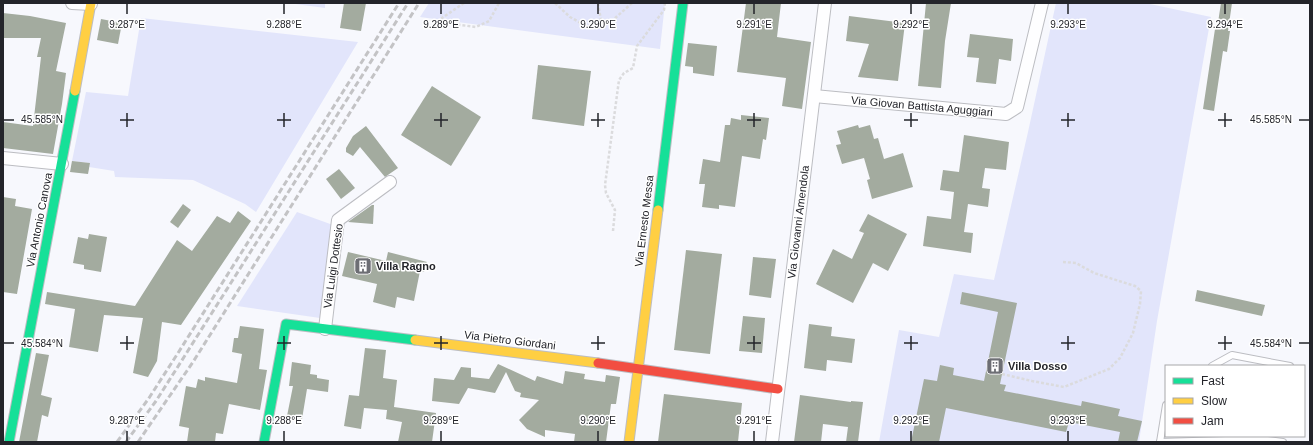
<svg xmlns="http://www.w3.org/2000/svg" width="1313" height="445" font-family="Helvetica,sans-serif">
	<rect width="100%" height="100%" fill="#f7f8fd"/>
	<!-- green -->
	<g fill="#e2e5fb">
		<polygon points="288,3 325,3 325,8"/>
		<polygon points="429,3 665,3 660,49 420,17"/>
		<polygon points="1056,3 1150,3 1150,4 1211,17 1157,321 1139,442 879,442 899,330 939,337 954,274 994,280 1028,132"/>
		<polygon points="141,18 358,42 256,212 245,204 193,180 115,177 114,171 89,167 90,163 72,161 86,92 128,96"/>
		<polygon points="297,212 333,225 320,318 237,306"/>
	</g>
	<!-- building -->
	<g fill="#a3ab9f">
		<polygon points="344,3 366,3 361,31 340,28"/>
		<polygon points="746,3 781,3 777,37 811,42 802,109 782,106 786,78 737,72"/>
		<polygon points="926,3 951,3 945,41 941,88 918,86"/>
		<polygon points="1221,3 1232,3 1228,31 1230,31 1227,52 1223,51 1214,111 1203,109 1215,29 1217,29"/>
		<polygon points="3,13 30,16 66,23 56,71 66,73 62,104 53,154 3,148 3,122 33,126 41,57 37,57 41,38 3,38"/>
		<polygon points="849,16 905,23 898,81 858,77 869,44 846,41"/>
		<polygon points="101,19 122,23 118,44 97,40"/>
		<polygon points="970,34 1013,39 1011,61 999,59 996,84 976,82 979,58 967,57"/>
		<polygon points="688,43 717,46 714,76 693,73 693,67 685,66"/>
		<polygon points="538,65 591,71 584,126 532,119"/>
		<polygon points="432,86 481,117 451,166 401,135"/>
		<polygon points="741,115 769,118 766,140 763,139 760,159 742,156 735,207 719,205 719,209 702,207 705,184 699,184 703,159 720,162 725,125 730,125 731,118 741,120"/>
		<polygon points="858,125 859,128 870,125 874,139 878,138 884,159 903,153 913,187 872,199 867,180 870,179 864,158 842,164 836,145 841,144 837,131"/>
		<polygon points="366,126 398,168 385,177 360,147 353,156 346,152 346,148 353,136"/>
		<polygon points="964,135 1009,142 1006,170 985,168 982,188 990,189 988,207 968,204 964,232 973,233 971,253 923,246 927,216 951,219 954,192 940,190 943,170 959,172"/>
		<polygon points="72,161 90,163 88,174 70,172"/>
		<polygon points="339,169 355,188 341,199 326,179"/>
		<polygon points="3,197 16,199 15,206 32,209 17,294 3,292"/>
		<polygon points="183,204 191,210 178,228 170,222"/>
		<polygon points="372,205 374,205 373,224 348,222"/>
		<polygon points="238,211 251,221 181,325 162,322 157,361 148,377 133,373 143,318 104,315 98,352 69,347 75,309 45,304 47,292 135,306 177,240 192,251 217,216 230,223"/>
		<polygon points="868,214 907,234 888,271 873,263 853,303 816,284 833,249 852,259 864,233 859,231"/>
		<polygon points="89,234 107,237 101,272 84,269 84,265 73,263 78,237 88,239"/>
		<polygon points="686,250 722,254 710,354 674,350"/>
		<polygon points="348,252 386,261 388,252 427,262 424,272 420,271 414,301 397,297 395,308 373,302 377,284 342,276"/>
		<polygon points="753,257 776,259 771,298 749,295"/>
		<polygon points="1197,290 1265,305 1262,316 1195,301"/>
		<polygon points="962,292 1017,303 1000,384 1006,385 1004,391 1081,406 1082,401 1120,409 1118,416 1142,421 1137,442 1118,442 1120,432 1069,422 1066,432 946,408 939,442 911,442 924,379 937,381 940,365 954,368 953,375 984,381 998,312 960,304"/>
		<polygon points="743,316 765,318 762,353 739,351"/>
		<polygon points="809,324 832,327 831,336 855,339 852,363 827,360 826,371 804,368"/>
		<polygon points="240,326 264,329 259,369 267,370 260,410 229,404 223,434 216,433 215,442 187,442 189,428 179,426 186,386 196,388 198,379 205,381 205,377 237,383 242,354 232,352 234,338 238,338"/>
		<polygon points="365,348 386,350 383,378 397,380 394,407 436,413 432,442 398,442 402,422 386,419 387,410 364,408 361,429 344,426 349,395 359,396"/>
		<polygon points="36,353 49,355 41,395 52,398 48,417 42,415 37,442 19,442"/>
		<polygon points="292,362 311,365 310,374 317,375 317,378 329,380 328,392 307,389 302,419 287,416 293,386 289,386"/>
		<polygon points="498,364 535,381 537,376 563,384 565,371 585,374 584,379 605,382 606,375 620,377 616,404 611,404 606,442 574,442 575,434 545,430 545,437 527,429 519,420 539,400 520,397 521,393 515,391 506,372 495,393 468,388 459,404 432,401 434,378 454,380 461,367 471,368 471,377 489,379"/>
		<polygon points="664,394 742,403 738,442 658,442"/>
		<polygon points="800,395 851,402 851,401 863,402 858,442 846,442 848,427 823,424 821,442 794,442"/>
	</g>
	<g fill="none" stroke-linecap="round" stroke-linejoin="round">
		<defs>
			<g id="lane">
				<polyline points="1212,366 1232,355 1290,366"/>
				<polyline points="1160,442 1259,439 1283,442"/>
				<polyline points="1160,442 1166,405"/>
			</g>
			<g id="street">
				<polyline points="72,3 91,4"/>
				<polyline points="814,96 1006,114 1017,107 1042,3"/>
				<polyline points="3,158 62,164"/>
				<polyline points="325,329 338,220 390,182"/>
				<polyline points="772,442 825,3"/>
			</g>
			<g id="fast">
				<polyline points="658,210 683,3"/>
				<polyline points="9,442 75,91"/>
				<polyline points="264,442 286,324 415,340"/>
			</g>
			<g id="slow">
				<polyline points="75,91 91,3"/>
				<polyline points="415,340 598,363"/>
				<polyline points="629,442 658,210"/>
			</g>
			<polyline id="jam" points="598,363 778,389"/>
		</defs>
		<!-- lane casing -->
		<use href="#lane" stroke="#bcbdc2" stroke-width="8"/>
		<!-- street casing -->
		<use href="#street" stroke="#bcbdc2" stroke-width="14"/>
		<!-- fast casing -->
		<use href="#fast" stroke="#bcbdc2" stroke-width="11"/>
		<!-- slow casing -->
		<use href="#slow" stroke="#bcbdc2" stroke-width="11"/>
		<!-- jam casing -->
		<use href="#jam" stroke="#bcbdc2" stroke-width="11"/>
		<!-- path -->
		<g stroke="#dbdbdd" stroke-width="2.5" stroke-dasharray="3 2" stroke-linecap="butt">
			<polyline points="464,3 442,18 445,23 476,27 489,21 499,3"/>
			<polyline points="555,3 570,17 586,26 602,26 613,20 632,3"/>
			<polyline points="598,3 602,26"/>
			<polyline points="613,231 615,210 606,193 605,185 619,80 624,73 633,68 637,46 664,10 665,3"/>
			<polyline points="1002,374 1032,381 1064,387 1109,369 1120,358 1133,333 1140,304 1141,291 1135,286 1094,273 1076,263 1063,262"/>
		</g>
		<!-- lane -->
		<use href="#lane" stroke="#fefeff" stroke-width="6"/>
		<!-- street -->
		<use href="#street" stroke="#fefeff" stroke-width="12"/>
		<!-- fast -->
		<use href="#fast" stroke="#16e098" stroke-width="9"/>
		<!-- slow -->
		<use href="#slow" stroke="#ffcf43" stroke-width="9"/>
		<!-- jam -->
		<use href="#jam" stroke="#f24e42" stroke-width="9"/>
		<!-- rail -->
		<g stroke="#c3c3c5" stroke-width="3" stroke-dasharray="6 3" stroke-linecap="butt">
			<polyline points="117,442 149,398 178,353 399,3"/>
			<polyline points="126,442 156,401 184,357 408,3"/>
			<polyline points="138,442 193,362 419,3"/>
		</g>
	</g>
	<!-- ticks -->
	<path fill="none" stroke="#23242a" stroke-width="1.5" d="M127,4V14M284,4V14M441,4V14M598,4V14M754,4V14M911,4V14M1068,4V14M1225,4V14M127,113V127M284,113V127M441,113V127M598,113V127M754,113V127M911,113V127M1068,113V127M1225,113V127M4,120H14M120,120H134M277,120H291M434,120H448M591,120H605M747,120H761M904,120H918M1061,120H1075M1218,120H1232M1299,120H1309M127,336V350M284,336V350M441,336V350M598,336V350M754,336V350M911,336V350M1068,336V350M1225,336V350M4,343H14M120,343H134M277,343H291M434,343H448M591,343H605M747,343H761M904,343H918M1061,343H1075M1218,343H1232M1299,343H1309M127,431V441M284,431V441M441,431V441M598,431V441M754,431V441M911,431V441M1068,431V441"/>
	<!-- icons -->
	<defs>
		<symbol id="building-square" viewBox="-11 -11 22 22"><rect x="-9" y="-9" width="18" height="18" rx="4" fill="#6d6e74" stroke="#fff"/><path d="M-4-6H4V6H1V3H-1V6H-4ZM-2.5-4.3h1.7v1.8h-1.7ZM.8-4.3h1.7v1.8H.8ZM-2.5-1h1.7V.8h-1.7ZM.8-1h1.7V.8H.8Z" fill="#fff"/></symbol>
	</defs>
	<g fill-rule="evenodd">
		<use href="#building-square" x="353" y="256" width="20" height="20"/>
		<use href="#building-square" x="985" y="356" width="20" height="20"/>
	</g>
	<g text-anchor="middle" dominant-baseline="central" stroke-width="3" stroke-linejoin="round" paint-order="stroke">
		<!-- street labels -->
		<g font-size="11" fill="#23242a" stroke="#fff">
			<text transform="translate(922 106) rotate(5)">Via Giovan Battista Aguggiari</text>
			<text transform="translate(39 220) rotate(-79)">Via Antonio Canova</text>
			<text transform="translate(644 221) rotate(-83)">Via Ernesto Messa</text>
			<text transform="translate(798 222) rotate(-83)">Via Giovanni Amendola</text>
			<text transform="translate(333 266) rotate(-82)">Via Luigi Dottesio</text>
			<text transform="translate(510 340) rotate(7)">Via Pietro Giordani</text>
		</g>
		<!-- poi labels -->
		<g font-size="11" font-weight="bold" fill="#23242a" stroke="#fff" text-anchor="start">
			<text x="376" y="266">Villa Ragno</text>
			<text x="1008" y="366">Villa Dosso</text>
		</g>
	</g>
	<g font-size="10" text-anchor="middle" fill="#23242a" stroke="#fff" stroke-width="3" stroke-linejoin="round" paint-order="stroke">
		<text x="127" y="28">9.287°E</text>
		<text x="284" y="28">9.288°E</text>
		<text x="441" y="28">9.289°E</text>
		<text x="598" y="28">9.290°E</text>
		<text x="754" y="28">9.291°E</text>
		<text x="911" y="28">9.292°E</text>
		<text x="1068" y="28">9.293°E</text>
		<text x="1225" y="28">9.294°E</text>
		<text x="42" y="123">45.585°N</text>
		<text x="1271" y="123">45.585°N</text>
		<text x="42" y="347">45.584°N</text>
		<text x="1271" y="347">45.584°N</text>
		<text x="127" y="424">9.287°E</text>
		<text x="284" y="424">9.288°E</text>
		<text x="441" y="424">9.289°E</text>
		<text x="598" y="424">9.290°E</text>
		<text x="754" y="424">9.291°E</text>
		<text x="911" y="424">9.292°E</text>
		<text x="1068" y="424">9.293°E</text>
	</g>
	<!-- border -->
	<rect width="1313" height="445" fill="none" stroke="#23242a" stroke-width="8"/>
	<!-- legend -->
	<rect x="1165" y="365" width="140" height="72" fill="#ffffff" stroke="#a7a7aa"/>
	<rect x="1173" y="378" width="20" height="6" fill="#16e098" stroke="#a7a7aa"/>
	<text x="1201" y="385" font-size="12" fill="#23242a">Fast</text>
	<rect x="1173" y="398" width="20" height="6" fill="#ffcf43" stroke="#a7a7aa"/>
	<text x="1201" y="405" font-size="12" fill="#23242a">Slow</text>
	<rect x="1173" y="418" width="20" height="6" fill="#f24e42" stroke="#a7a7aa"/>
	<text x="1201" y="425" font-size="12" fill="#23242a">Jam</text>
</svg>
